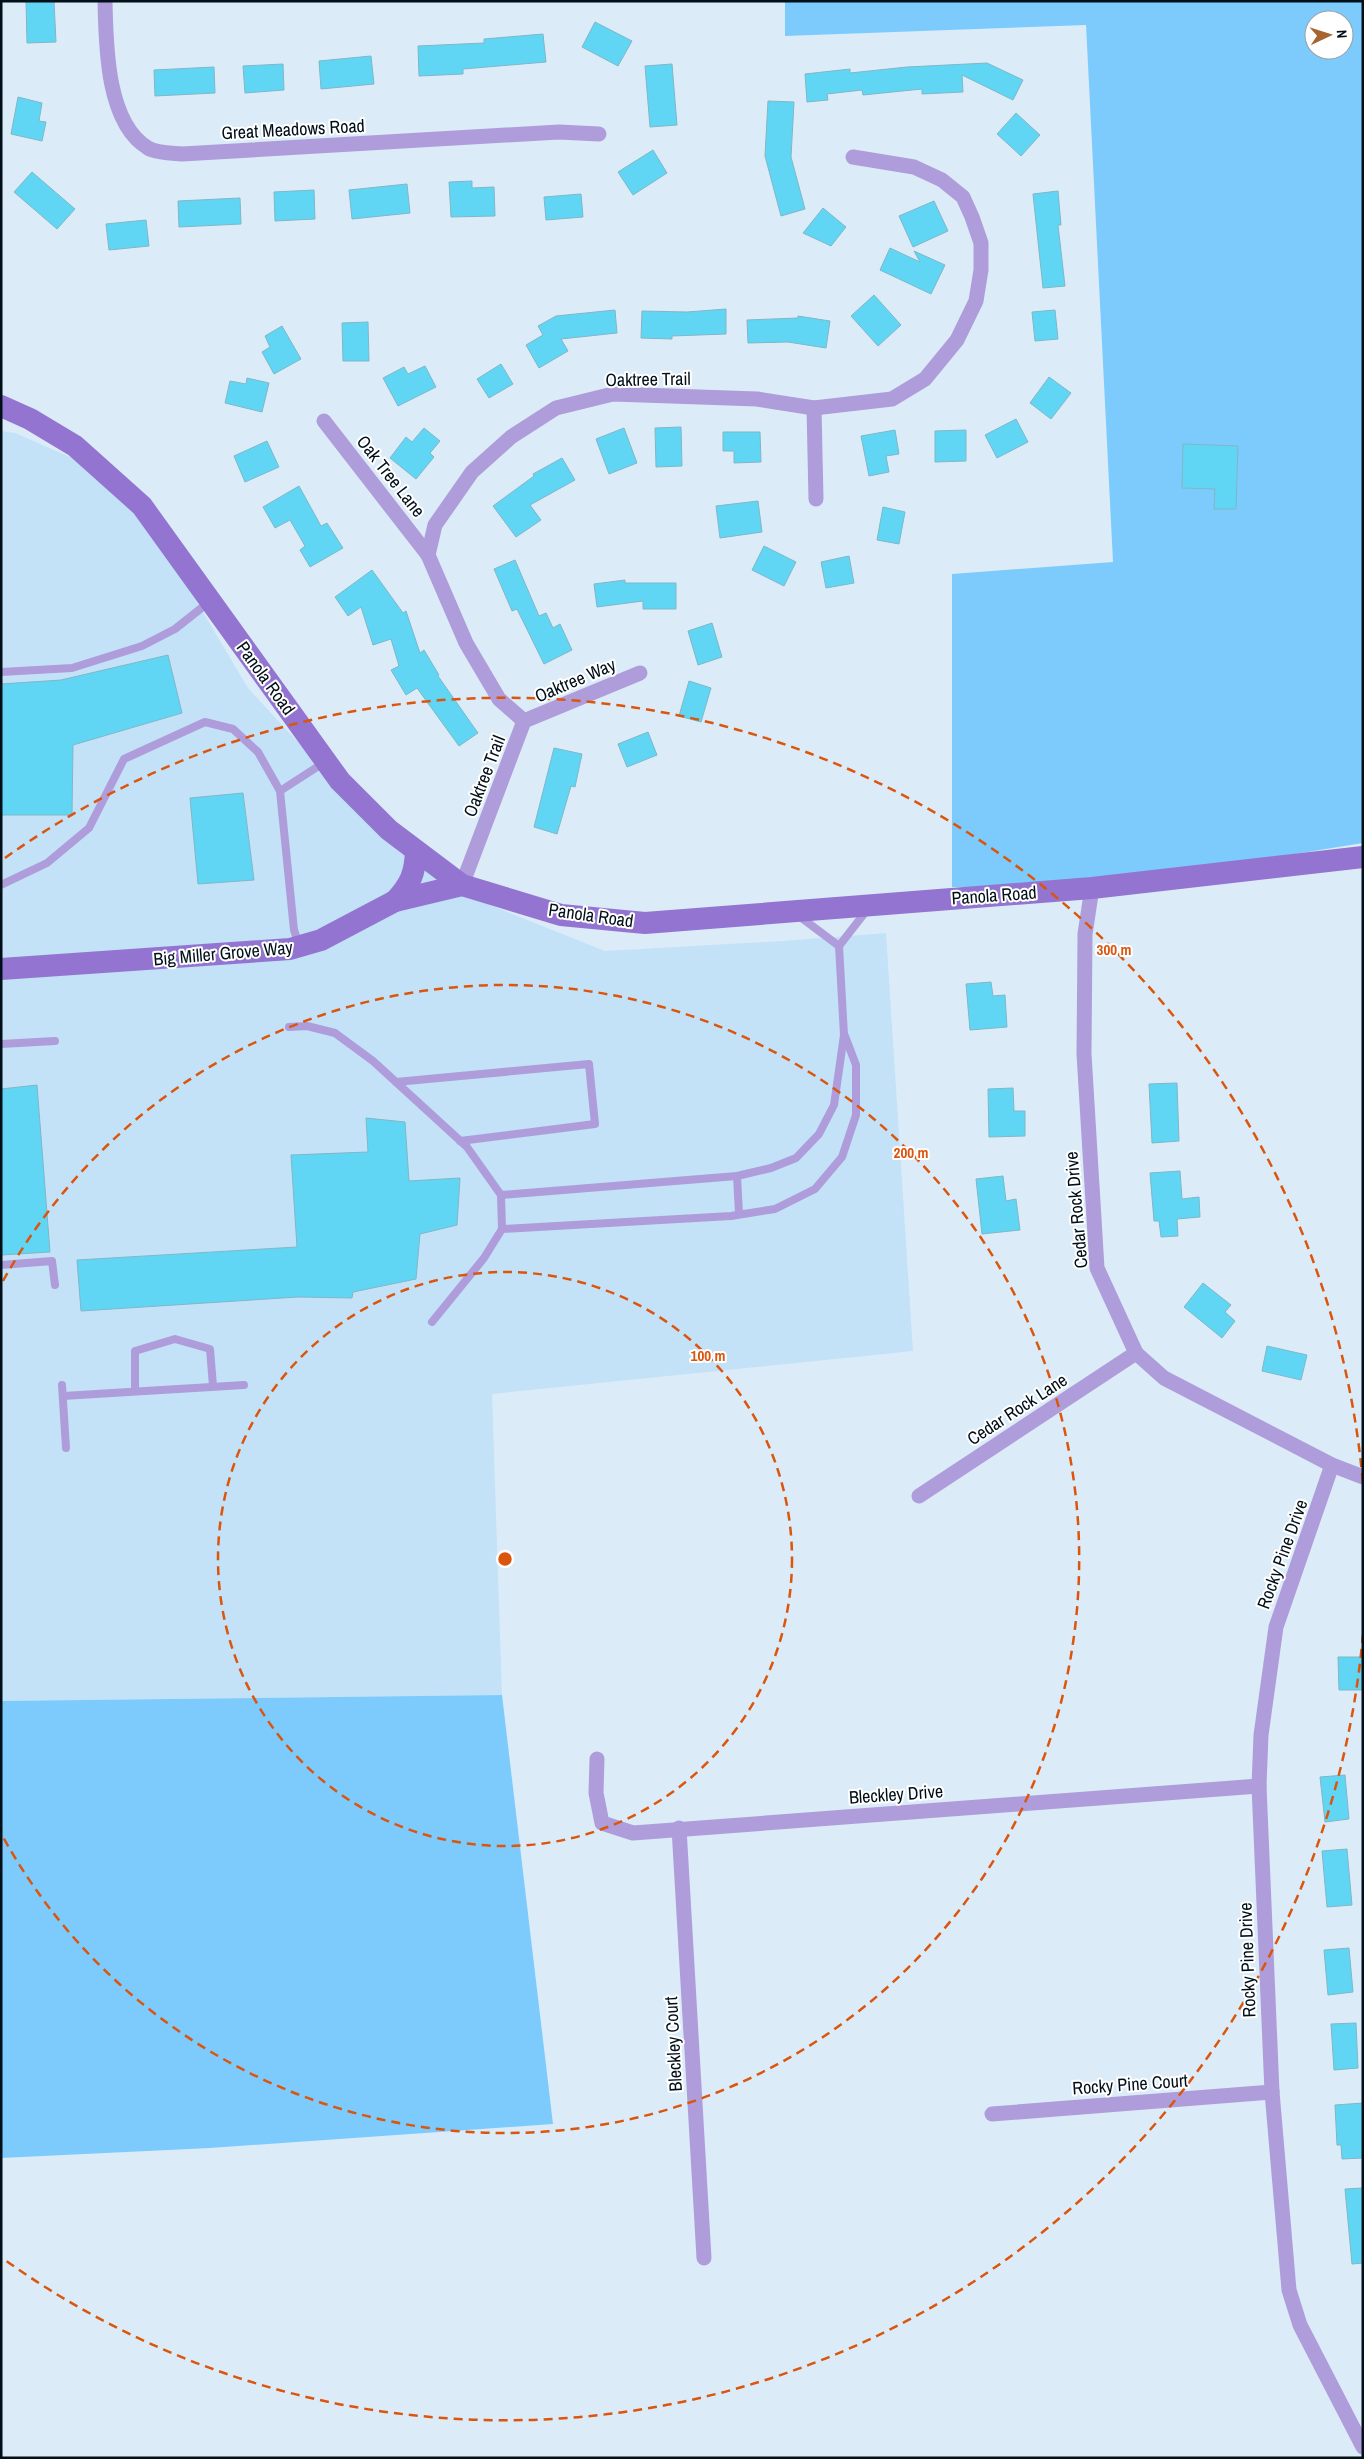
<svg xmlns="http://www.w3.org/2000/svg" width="1364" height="2459" font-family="'Archivo Narrow',sans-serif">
	<rect width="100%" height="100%" fill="#dbecf8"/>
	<!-- built -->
	<polygon fill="#c3e2f7" points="1,431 15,433 125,481 248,688 294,738 470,897 605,951 783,941 886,933 913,1351 492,1394 502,1695 1,1701"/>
	<!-- green -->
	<g fill="#7dcbfc" fill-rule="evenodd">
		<path d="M785,1H1363V843L1082,888L952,887V574L1113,562L1086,25L785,36ZM1314,20H1344V50H1314Z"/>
		<polygon points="502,1695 553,2124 210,2148 1,2158 1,1701"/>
	</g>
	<!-- building -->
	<g fill="#61d6f4" stroke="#7fb7c7">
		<polygon points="26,1 54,1 56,42 27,43"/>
		<polygon points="595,22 632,41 618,66 582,47"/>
		<polygon points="543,34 546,62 463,69 463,74 419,76 418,46 484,43 484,39"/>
		<polygon points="371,56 374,84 321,89 319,61"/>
		<polygon points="987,63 1023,80 1013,100 962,75 963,92 922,94 922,89 863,95 862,90 827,94 828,100 807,102 805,74 850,69 850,73 907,67"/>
		<polygon points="283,64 284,90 245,93 243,66"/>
		<polygon points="672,64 677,125 650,127 645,66"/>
		<polygon points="214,67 215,93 155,96 154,70"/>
		<polygon points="18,97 42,103 39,121 46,122 42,141 11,134"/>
		<polygon points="768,101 794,102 791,157 805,209 781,216 765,156"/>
		<polygon points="1016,113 1040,135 1021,156 997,134"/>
		<polygon points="653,150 667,173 633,195 618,172"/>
		<polygon points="32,172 75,209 57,229 14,192"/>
		<polygon points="472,181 472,188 494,187 495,216 451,217 449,182"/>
		<polygon points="407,184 410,213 352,219 349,190"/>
		<polygon points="314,190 315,219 275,221 274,192"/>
		<polygon points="1058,191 1061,225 1058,225 1065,286 1043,288 1033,194"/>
		<polygon points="581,194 583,217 546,220 544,197"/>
		<polygon points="240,198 241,224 179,227 178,201"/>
		<polygon points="934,201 948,231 913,247 899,216"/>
		<polygon points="823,208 846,227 831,246 803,233"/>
		<polygon points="146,220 149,246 109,250 106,224"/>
		<polygon points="890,248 920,262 914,251 945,265 931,294 880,270"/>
		<polygon points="874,295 901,325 878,346 851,316"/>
		<polygon points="726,309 726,334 672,336 672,339 641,338 642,311 687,312"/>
		<polygon points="615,310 617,333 561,339 568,351 539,368 526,345 543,335 538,326 556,316"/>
		<polygon points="1055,310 1058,339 1035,341 1032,312"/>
		<polygon points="798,316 830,321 826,348 788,342 748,343 747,320 798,318"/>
		<polygon points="368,322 369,361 343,361 342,323"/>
		<polygon points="282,326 301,359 274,374 262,352 270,347 265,336"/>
		<polygon points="501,364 513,384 489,398 477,379"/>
		<polygon points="425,366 436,387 398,406 383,378 404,367 408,374"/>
		<polygon points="1049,377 1071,393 1051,419 1030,403"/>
		<polygon points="247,378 269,383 262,412 225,403 230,381 246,384"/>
		<polygon points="1016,419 1028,442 997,458 985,435"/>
		<polygon points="681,427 682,466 656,467 655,428"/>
		<polygon points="424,428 440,441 430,453 434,457 416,479 390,458 406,437 412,442"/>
		<polygon points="624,428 637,463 609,474 596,439"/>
		<polygon points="895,430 899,454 886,456 889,472 869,476 861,436"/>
		<polygon points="966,430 966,461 935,462 935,431"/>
		<polygon points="723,432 760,432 761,462 734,463 734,451 723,451"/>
		<polygon points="267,441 279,467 245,482 234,456"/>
		<polygon points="1183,444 1238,446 1236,509 1214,509 1215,489 1182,488"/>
		<polygon points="562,458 575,480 530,505 541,520 516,537 493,506 534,476 533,474"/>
		<polygon points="299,486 321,526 327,523 343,548 310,567 300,550 305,546 290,520 275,528 263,507"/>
		<polygon points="758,501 762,532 720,538 716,506"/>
		<polygon points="883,507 905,512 899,544 877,540"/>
		<polygon points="764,546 796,562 784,586 752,570"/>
		<polygon points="849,556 854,583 826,588 821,562"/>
		<polygon points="515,560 539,616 546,613 553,628 560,624 572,650 544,664 517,609 512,611 494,569"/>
		<polygon points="372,570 403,613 406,611 420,653 424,650 439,675 438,676 478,733 459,746 417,688 406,695 391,670 399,666 391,639 373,645 361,607 348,616 335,597"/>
		<polygon points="625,580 625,583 676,583 676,609 643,609 643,601 597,607 594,584"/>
		<polygon points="712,623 722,657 698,665 688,631"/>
		<polygon points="168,655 182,713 73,745 72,815 1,815 1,684 61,680"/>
		<polygon points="689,681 711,688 701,722 679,716"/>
		<polygon points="648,732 657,755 627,767 618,744"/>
		<polygon points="554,748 582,754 575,787 571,786 557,834 534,827"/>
		<polygon points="243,793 254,880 198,884 190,798"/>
		<polygon points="991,982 993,996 1005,995 1007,1027 970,1030 966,984"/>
		<polygon points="1177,1083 1179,1141 1152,1143 1149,1084"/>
		<polygon points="37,1085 50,1252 1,1255 1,1089"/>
		<polygon points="1013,1088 1014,1111 1025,1111 1025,1136 989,1137 988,1089"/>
		<polygon points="366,1118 405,1122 409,1181 460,1178 457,1225 420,1234 416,1279 353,1292 352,1298 298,1297 81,1311 77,1260 297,1247 291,1155 368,1152"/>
		<polygon points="1180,1171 1182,1199 1199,1197 1200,1217 1177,1219 1178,1236 1161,1237 1159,1221 1154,1221 1150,1173"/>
		<polygon points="1003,1176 1006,1201 1016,1199 1020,1230 982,1234 976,1179"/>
		<polygon points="1203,1283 1231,1305 1225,1312 1235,1321 1222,1338 1184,1307"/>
		<polygon points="1267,1346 1307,1355 1301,1380 1262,1371"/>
		<polygon points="1338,1657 1362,1657 1362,1690 1339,1690"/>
		<polygon points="1345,1775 1349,1819 1325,1822 1320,1777"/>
		<polygon points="1347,1849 1352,1905 1327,1907 1322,1851"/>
		<polygon points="1349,1948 1353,1992 1328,1995 1324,1950"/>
		<polygon points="1356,2023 1358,2068 1334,2070 1331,2024"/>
		<polygon points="1363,2103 1363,2158 1342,2159 1341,2145 1337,2145 1335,2105"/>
		<polygon points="1363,2188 1363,2263 1352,2264 1345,2189"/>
	</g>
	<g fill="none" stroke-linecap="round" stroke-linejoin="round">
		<!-- lane -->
		<g stroke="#af9ddb" stroke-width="8">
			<polyline points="1,672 72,668 142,646 175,629 209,602"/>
			<polyline points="280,791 294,930 299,945"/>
			<polyline points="1,885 47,863 89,828 124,759 205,722 233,729 258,752 280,791 325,762"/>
			<polyline points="799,916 839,946"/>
			<polyline points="289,1027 307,1026 335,1033 373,1061 467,1147 501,1195 502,1229 484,1258 432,1322"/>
			<polyline points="1,1044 55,1041"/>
			<polyline points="396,1082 589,1064 595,1124 460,1141"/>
			<polyline points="737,1176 739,1214"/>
			<polyline points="501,1195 737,1176 771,1168 796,1158 819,1134 834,1105 844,1035 839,946 867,910"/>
			<polyline points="502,1229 731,1216 775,1209 815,1189 842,1157 856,1115 856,1065 845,1036"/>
			<polyline points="1,1265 52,1261 55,1285"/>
			<polyline points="62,1385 66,1448"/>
			<polyline points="135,1391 135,1351 175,1339 210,1349 213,1386"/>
			<polyline points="63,1396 244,1385"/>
		</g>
		<!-- street -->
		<g stroke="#af9ddb" stroke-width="15">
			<path d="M105,1C106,44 106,123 148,148C156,153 172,153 182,154L559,132L599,134"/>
			<polyline points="814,408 816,499"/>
			<polyline points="324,421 428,555"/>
			<polyline points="524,721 499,699 466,643 428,555 435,525 472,472 511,437 556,408 613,394 757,399 814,408 892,399 925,379 957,340 976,301 981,270 981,243 972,217 963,197 942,180 914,167 853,157"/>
			<polyline points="524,721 640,673"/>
			<polyline points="462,885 524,721"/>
			<polyline points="1092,888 1085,934 1084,1054 1097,1268 1136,1353 1164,1378 1332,1465 1363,1477"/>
			<polyline points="1332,1465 1276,1627 1261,1735 1259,1786 1272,2092 1289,2290 1300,2325 1363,2447"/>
			<polyline points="919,1496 1136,1353"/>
			<polyline points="597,1759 596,1793 602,1823 633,1833 1259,1786"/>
			<polyline points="679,1828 704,2258"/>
			<polyline points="992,2114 1272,2092"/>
		</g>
		<!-- secondary -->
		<g stroke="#9375d1" stroke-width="22">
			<polyline points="1,406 30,419 75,446 142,506 340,781 389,830 462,885 561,915 645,923 1092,888 1363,857"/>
			<path d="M395,901C411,884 415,873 416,851"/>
			<polyline points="1,969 290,949 321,940 395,901 462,885"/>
		</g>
	</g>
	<!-- distance rings -->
	<g fill="none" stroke="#dc550d" stroke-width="2.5" stroke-dasharray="9 6">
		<circle cx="505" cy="1559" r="287"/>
		<path d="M3 1281A574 574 0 1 1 3 1837"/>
		<path d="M1363 1634A861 861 0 0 1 5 2260M5 858A861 861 0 0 1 1363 1484"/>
	</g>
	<g text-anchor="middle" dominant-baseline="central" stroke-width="4" stroke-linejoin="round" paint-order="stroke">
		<!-- street labels -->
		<g font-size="18" fill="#010f19" stroke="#fff">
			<text transform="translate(293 129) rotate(-3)">Great Meadows Road</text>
			<text transform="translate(648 379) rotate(-1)">Oaktree Trail</text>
			<text transform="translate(391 476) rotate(52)">Oak Tree Lane</text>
			<text transform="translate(266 678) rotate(54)">Panola Road</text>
			<text transform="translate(575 680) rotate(-23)">Oaktree Way</text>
			<text transform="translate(484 776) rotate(-69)">Oaktree Trail</text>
			<text transform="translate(994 895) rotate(-4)">Panola Road</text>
			<text transform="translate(591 915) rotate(8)">Panola Road</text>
			<text transform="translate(223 953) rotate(-5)">Big Miller Grove Way</text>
			<text transform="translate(1076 1210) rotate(-95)">Cedar Rock Drive</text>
			<text transform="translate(1017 1409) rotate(-33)">Cedar Rock Lane</text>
			<text transform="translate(1282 1554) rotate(-70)">Rocky Pine Drive</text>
			<text transform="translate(896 1794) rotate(-4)">Bleckley Drive</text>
			<text transform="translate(1247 1960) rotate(-92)">Rocky Pine Drive</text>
			<text transform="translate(673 2044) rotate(-93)">Bleckley Court</text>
			<text transform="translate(1130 2084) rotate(-4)">Rocky Pine Court</text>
		</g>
	</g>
	<circle cx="505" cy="1559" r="8" fill="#dc550d" stroke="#fff" stroke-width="2.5"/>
	<g font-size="15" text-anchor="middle" font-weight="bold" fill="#dc550d" stroke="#fff" stroke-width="4" stroke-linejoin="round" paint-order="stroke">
		<text x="1114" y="955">300 m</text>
		<text x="911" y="1158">200 m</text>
		<text x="708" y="1361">100 m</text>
	</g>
	<!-- border -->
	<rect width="1364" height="2459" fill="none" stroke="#010f19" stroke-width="5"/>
	<!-- north arrow -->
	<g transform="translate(1329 35) rotate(86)"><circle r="24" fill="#ffffff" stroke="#999fa3"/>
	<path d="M0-4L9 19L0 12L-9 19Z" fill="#a66530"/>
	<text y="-8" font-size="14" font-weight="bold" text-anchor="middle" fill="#010f19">N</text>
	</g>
</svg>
